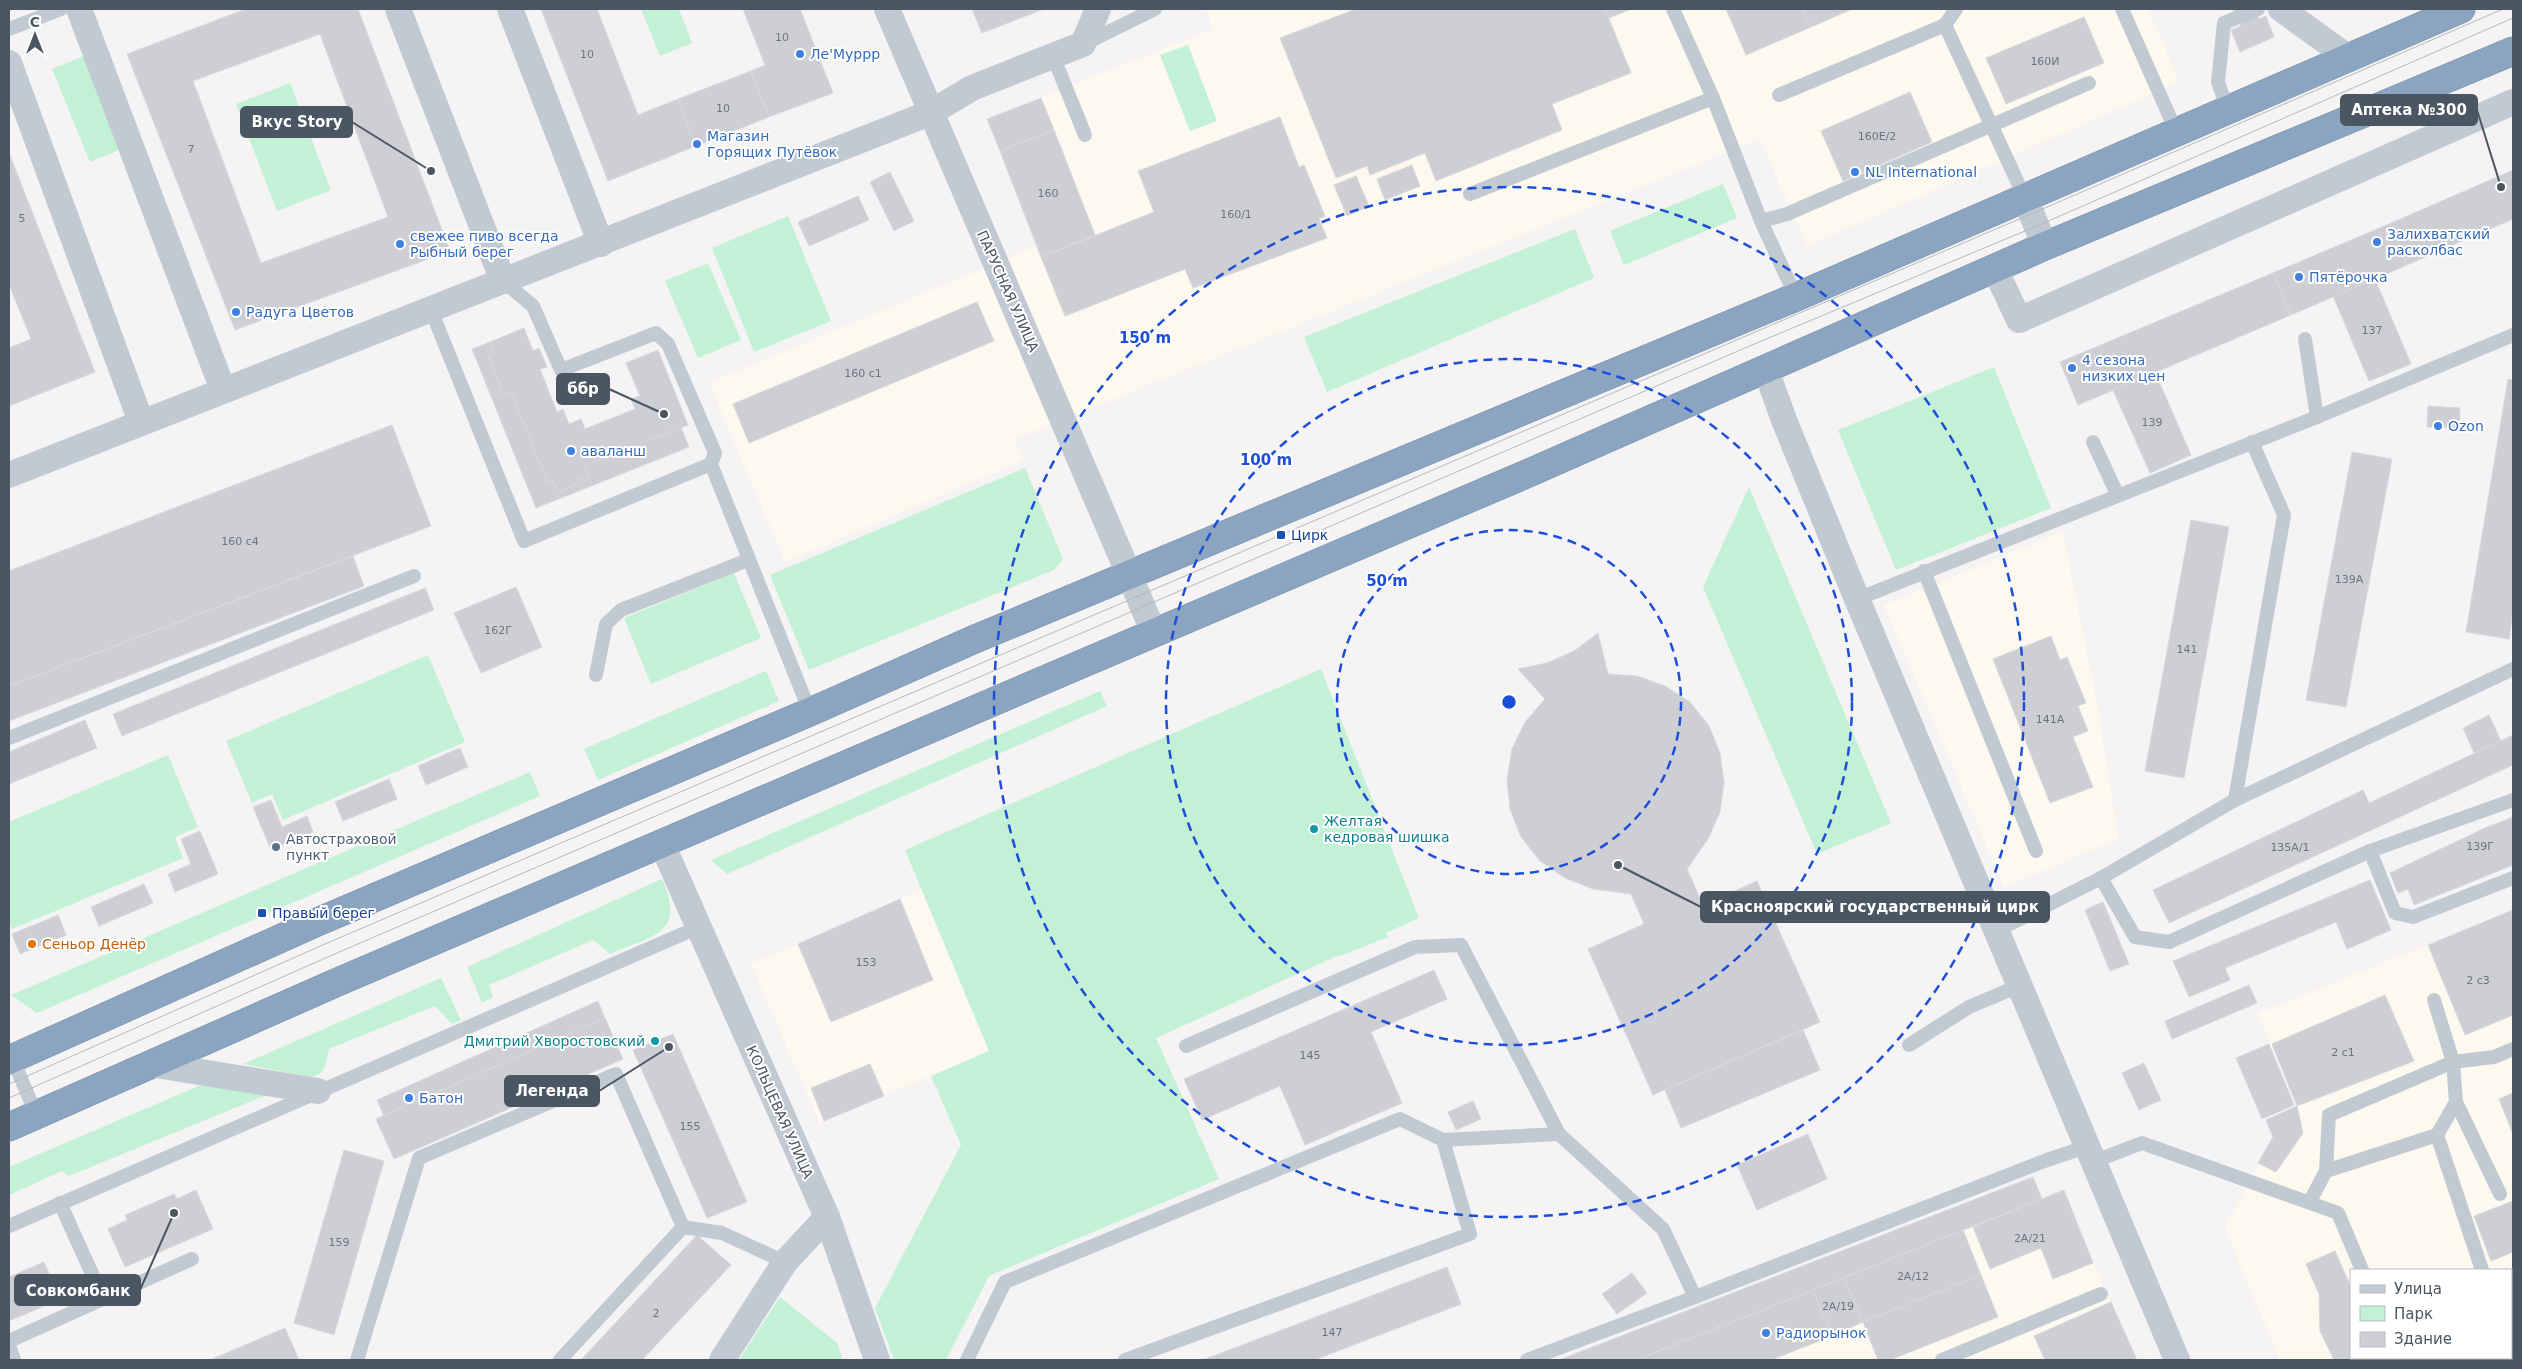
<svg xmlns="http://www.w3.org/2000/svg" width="2522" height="1369" font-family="'DejaVu Sans',sans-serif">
	<rect width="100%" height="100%" fill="#f5f3f3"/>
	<!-- commercial -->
	<g fill="#fdf9ef" fill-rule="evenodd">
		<polygon points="1206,9 2148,9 2179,82 1807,246 1760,139 1014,439 1024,460 785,562 709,383 1037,246 987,119 1213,29"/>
		<polygon points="2063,532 2097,702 2118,839 2004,887 1884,605"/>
		<polygon points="922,890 989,1051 820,1123 751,964"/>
		<path d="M2513,910V1360H2280L2225,1229L2273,1137L2266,1120L2297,1106L2257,1014ZM2351,1270H2511V1358H2351Z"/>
		<polygon points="2064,1190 2093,1263 2137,1360 1636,1360"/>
	</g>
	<!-- green -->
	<g fill="#c3f1d5">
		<polygon points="641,9 679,9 692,43 660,56"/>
		<polygon points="1188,45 1217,121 1190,131 1160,55"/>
		<polygon points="84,56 121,149 90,162 52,69"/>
		<polygon points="290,83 331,190 277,211 236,104"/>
		<polygon points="1723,184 1737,218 1624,265 1610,231"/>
		<polygon points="788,216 831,321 754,352 712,248"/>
		<polygon points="1575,229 1594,278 1327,392 1304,337"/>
		<polygon points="708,263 741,340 698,358 665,281"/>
		<polygon points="1994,367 2051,508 1896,570 1838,430"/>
		<polygon points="1025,468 1063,559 1054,570 809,670 770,575"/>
		<polygon points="1749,487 1891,823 1817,854 1703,587"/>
		<polygon points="734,573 761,638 651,684 624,618"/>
		<polygon points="428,655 465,742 283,820 272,794 252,803 226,741"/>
		<polygon points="1321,669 1419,918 1386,933 1388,937 1340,956 1339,955 1156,1038 1219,1179 989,1276 946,1360 894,1360 875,1308 961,1145 931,1076 989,1051 905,850"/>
		<polygon points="766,671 779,701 598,780 584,749"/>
		<polygon points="1100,691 1107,706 727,874 711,860"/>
		<polygon points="168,755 198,827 175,837 183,858 12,929 9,921 9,822"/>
		<polygon points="530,772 540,796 37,1013 11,995"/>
		<path d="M662,879C687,935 652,935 610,954L593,940L489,985L493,997L482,1003L467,967Z"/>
		<path d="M441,978L461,1020L452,1024L435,1006L329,1049C326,1062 326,1075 311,1077L243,1064Z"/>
		<polygon points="208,1082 269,1094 69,1176 62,1171 9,1195 9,1167"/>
		<polygon points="780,1297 837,1343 843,1360 739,1360"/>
	</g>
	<!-- building -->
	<g fill="#cdcfd5" stroke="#d7d9de" fill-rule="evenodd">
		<path d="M246,9H358L450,251L235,330L127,54ZM320,34L388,217L261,263L193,81Z"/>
		<polygon points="541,9 597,9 638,115 678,99 696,146 608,181"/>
		<polygon points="743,9 800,9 833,93 769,117 751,71 765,65"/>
		<polygon points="972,9 1044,9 982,33"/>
		<polygon points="1356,9 1605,9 1631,73 1552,104 1562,130 1436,181 1425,153 1370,175 1367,166 1336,178 1280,38"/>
		<polygon points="1605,9 1631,9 1609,18"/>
		<polygon points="1726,9 1803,9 1811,27 1746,55"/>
		<polygon points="1803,9 1852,9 1811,27"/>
		<polygon points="2233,9 2255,9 2259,19 2266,16 2274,37 2240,52 2231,30 2241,26"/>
		<polygon points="2084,17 2104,63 2006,104 1986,58"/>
		<polygon points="751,71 769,117 696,146 678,99"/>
		<polygon points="1910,92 1932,142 1843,181 1821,131"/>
		<polygon points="1041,98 1054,130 1000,151 987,119"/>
		<polygon points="1280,117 1299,167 1304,165 1325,216 1319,219 1327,238 1193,288 1185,269 1065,316 1041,257 1154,212 1138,171"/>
		<polygon points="1054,130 1095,235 1041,257 1000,151"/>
		<polygon points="9,153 95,372 9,406 9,348 31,339 9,284"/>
		<polygon points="1412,165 1420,186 1385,200 1377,179"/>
		<polygon points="2513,170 2513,219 2407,265 2389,224"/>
		<polygon points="890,172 914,221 894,231 870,182"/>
		<polygon points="1356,176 1369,206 1347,216 1334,185"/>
		<polygon points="858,196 869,220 809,246 798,222"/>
		<polygon points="2389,224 2407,265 2291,315 2273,273"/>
		<polygon points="2273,273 2291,315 2078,405 2060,362"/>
		<polygon points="2375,279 2411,364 2369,381 2333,296"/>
		<polygon points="977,302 994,341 749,443 733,404"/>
		<polygon points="524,328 533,351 539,348 547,367 540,369 557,412 563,409 569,424 581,419 585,429 635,409 631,399 640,396 626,363 658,350 688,425 585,466 589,475 580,479 581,483 558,492 553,480 547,482 511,392 504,395 488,356 494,353 490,342"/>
		<polygon points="490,342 494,353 488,356 504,395 511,392 547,482 553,480 558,492 581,483 580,479 589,475 585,466 681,427 689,447 536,508 472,349"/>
		<polygon points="2155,372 2191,455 2150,473 2113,390"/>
		<polygon points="2508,379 2513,380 2513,611 2509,639 2466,632"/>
		<polygon points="2428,406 2460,408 2459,428 2427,427"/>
		<polygon points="392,425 431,526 9,686 9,571"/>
		<polygon points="2352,452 2392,459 2346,707 2306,700"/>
		<polygon points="2191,520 2229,527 2184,778 2145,771"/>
		<polygon points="353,556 364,586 9,721 9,686"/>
		<polygon points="516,587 542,647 481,673 454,613"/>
		<polygon points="425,588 434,610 122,736 113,714"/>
		<polygon points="1598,633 1608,674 1637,676 1665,686 1690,702 1709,726 1720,753 1724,782 1720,812 1708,839 1687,869 1703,905 1757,881 1820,1022 1653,1095 1588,949 1644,924 1631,894 1593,889 1565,878 1540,861 1521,837 1510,809 1507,779 1512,749 1525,722 1545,699 1518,669 1547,663 1574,651"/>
		<polygon points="2051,636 2060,660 2067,657 2086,703 2078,706 2088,731 2073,737 2093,787 2050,803 1993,659"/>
		<polygon points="2489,715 2501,741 2474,753 2463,728"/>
		<polygon points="85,720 97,748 9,784 9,752"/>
		<polygon points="2513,735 2513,765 2169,923 2153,890 2363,790 2369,803"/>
		<polygon points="460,748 468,767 426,785 418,766"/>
		<polygon points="389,779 397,799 343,821 335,802"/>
		<polygon points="271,800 282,827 307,816 313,832 271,850 253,807"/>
		<polygon points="2513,817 2513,865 2414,905 2408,889 2398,893 2390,873 2485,828"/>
		<polygon points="200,831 218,874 175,892 168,874 191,864 181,839"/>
		<polygon points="2370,880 2391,930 2347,949 2336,922 2225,968 2230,980 2189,997 2173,961"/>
		<polygon points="144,884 153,903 99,926 91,907"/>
		<polygon points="900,899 933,980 831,1022 798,944"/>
		<polygon points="2103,902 2129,964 2110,971 2085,910"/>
		<polygon points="2513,910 2513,1015 2465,1035 2428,945"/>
		<polygon points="58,915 66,935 20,954 12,934"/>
		<polygon points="1434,970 1447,999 1371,1032 1402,1103 1305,1145 1280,1086 1202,1120 1184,1079"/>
		<polygon points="2249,985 2257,1003 2172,1039 2165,1021"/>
		<polygon points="2385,995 2414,1061 2297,1106 2272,1044"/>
		<polygon points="598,1001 605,1018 384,1116 377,1100"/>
		<polygon points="605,1018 623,1059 394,1159 376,1119"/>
		<polygon points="1803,1030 1820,1070 1681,1128 1665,1090"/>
		<polygon points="673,1034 747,1202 707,1218 633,1050"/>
		<polygon points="2269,1044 2294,1105 2262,1119 2236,1058"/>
		<polygon points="2144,1063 2161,1100 2139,1110 2122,1073"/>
		<polygon points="870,1064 884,1096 824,1121 811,1088"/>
		<polygon points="2513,1093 2513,1134 2499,1099"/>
		<polygon points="1473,1101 1481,1119 1456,1130 1448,1112"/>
		<polygon points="2297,1106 2303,1133 2276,1172 2258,1163 2273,1137 2266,1120"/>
		<polygon points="1808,1134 1827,1179 1757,1210 1737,1165"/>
		<polygon points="344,1150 384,1161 334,1335 294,1323"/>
		<polygon points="2033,1177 2042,1199 1636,1360 1559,1360"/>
		<polygon points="196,1190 213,1229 125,1267 108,1229 127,1220 125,1215 174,1194 177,1199"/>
		<polygon points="2064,1190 2093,1263 2053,1279 2041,1248 1990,1269 1973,1227"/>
		<polygon points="2513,1201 2513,1252 2491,1261 2474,1216"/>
		<polygon points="1963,1230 1981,1275 1863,1322 1844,1278"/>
		<polygon points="697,1235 731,1265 642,1360 581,1360"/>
		<polygon points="2335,1251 2351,1287 2351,1358 2371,1358 2372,1360 2334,1360 2320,1331 2319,1294 2306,1264"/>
		<polygon points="44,1262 61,1299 9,1321 9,1277"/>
		<polygon points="1447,1267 1461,1304 1314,1360 1203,1360"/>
		<polygon points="1632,1273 1647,1293 1617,1314 1602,1294"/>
		<polygon points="1981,1275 1998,1317 1890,1360 1878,1360 1863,1322"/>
		<polygon points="1844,1278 1863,1322 1832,1336 1813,1290"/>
		<polygon points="1813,1290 1832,1336 1771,1360 1636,1360"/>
		<polygon points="2111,1302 2137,1360 2045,1360 2034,1336"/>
		<polygon points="285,1328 299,1360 210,1360"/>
	</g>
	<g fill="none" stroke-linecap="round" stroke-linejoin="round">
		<defs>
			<g id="highway">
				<polyline points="9,1060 315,923 810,712 975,639 1796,297 2461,9"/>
				<polyline points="9,1127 340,981 1531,472 2045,246 2513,51"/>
			</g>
		</defs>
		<!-- highway casing -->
		<use href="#highway" stroke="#7690ad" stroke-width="29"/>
		<!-- lane -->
		<g stroke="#c1cad2" stroke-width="14">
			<polyline points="1673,9 1713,98 1761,221 1796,297"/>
			<polyline points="2122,9 2176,131"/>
			<polyline points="1945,25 1956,9"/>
			<polyline points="9,29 61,9"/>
			<polyline points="1084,44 1155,9"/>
			<polyline points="1053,56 1085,135"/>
			<polyline points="1779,95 1945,25 2024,196"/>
			<polyline points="2228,110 2218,82 2224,23 2258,9"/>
			<polyline points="1470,194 1713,98"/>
			<polyline points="1761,221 1787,214 2089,83"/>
			<polyline points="503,281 533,306 561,370 656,333 668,344 715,453 711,464 810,712"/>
			<polyline points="431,310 524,541 711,464"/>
			<polyline points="2305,339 2317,417"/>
			<polyline points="2093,442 2117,494"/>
			<polyline points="2252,442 2284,515 2235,800 2513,669"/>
			<polyline points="1924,571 2036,851"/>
			<polyline points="1857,599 2317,417 2513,335"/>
			<polyline points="596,675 606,624 621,610 748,560"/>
			<polyline points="9,738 414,576"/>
			<polyline points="2370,851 2395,913 2413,917 2513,878"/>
			<polyline points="2101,878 2135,937 2169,942 2370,851 2513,800"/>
			<polyline points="1998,930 2101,878 2235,800"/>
			<polyline points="1909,1045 1969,1007 2021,985"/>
			<polyline points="1186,1046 1415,947 1461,945 1559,1134"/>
			<polyline points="11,1055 36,1114"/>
			<polyline points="2456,1102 2500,1194"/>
			<polyline points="2437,1135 2482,1270"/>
			<polyline points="2095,1161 2142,1143 2338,1213 2362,1270"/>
			<polyline points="2326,1171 2329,1115 2453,1062 2494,1057 2513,1049"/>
			<polyline points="2310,1201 2326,1171 2437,1135 2456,1102 2453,1062 2434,1000"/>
			<polyline points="60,1203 103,1298"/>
			<polyline points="9,1226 699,927"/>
			<polyline points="683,1227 722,1233 785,1262"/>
			<polyline points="9,1341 192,1259"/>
			<polyline points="9,1345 14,1360"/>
			<polyline points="2511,1356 2512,1360"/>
			<polyline points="2399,1358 2400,1360"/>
			<polyline points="357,1360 419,1158 616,1074 683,1227 560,1360"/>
			<polyline points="967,1360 1005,1282 1400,1119 1443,1140 1559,1134 1663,1229 1695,1297 2047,1160 2089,1146"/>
			<polyline points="1125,1360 1470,1234 1443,1140"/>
			<polyline points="1527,1360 1695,1297"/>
			<polyline points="1942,1360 2101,1294"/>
		</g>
		<!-- street -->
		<g stroke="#c1cad2" stroke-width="26">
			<polyline points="79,9 223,390"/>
			<polyline points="398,9 503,281"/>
			<polyline points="510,9 601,244"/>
			<polyline points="887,9 1154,633"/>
			<polyline points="2281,9 2349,58"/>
			<polyline points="9,63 141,422"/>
			<polyline points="2024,196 2045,246"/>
			<polyline points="1995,269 2019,320 2513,102"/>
			<polyline points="1766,370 1784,420 1857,599 2177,1360"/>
			<polyline points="9,475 930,113 972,88 1083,44 1098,9"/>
			<polyline points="662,844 827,1217 877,1360"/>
			<polyline points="150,1064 318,1091"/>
			<polyline points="722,1360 785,1262 827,1217"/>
		</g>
		<!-- highway -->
		<use href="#highway" stroke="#8ba5c1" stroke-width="28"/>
		<!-- tram -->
		<g stroke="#b5b8bd" stroke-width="1">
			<polyline points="9,1084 325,944 2031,214 2503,9"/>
			<polyline points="9,1098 330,956 1759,342 2037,226 2513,18"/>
		</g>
	</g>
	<!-- distance rings -->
	<g fill="none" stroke="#1d4ed8" stroke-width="2.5" stroke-dasharray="9 6">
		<circle cx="1509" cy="702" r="172"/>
		<circle cx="1509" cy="702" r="343"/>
		<circle cx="1509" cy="702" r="515"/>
	</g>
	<!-- markers -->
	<g fill="#3f7fe0" stroke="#fff" stroke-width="2">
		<circle cx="800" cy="54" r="5"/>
		<circle cx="697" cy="144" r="5"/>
		<circle cx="1855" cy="172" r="5"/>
		<circle cx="2377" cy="242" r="5"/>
		<circle cx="400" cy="244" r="5"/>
		<circle cx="2299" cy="277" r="5"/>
		<circle cx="236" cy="312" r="5"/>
		<circle cx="2072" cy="368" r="5"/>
		<circle cx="2438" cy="426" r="5"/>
		<circle cx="571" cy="451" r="5"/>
		<circle cx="409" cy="1098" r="5"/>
		<circle cx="1766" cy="1333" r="5"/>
	</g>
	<g fill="#1a4fb4" stroke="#fff" stroke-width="2">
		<rect x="1276" y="530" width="10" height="10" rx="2.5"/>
		<rect x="257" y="908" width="10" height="10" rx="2.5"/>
	</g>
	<g fill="#0f9aa8" stroke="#fff" stroke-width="2">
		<circle cx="1314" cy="829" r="5"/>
		<circle cx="655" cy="1041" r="5"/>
	</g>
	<circle fill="#5c6f8a" stroke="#fff" stroke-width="2" cx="276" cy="847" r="5"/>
	<circle fill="#e8710a" stroke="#fff" stroke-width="2" cx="32" cy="944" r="5"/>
	<g text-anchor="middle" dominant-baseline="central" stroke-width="4" stroke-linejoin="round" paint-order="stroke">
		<!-- number labels -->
		<g font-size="11" fill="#6b747e">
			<text x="782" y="37">10</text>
			<text x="587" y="54">10</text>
			<text x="2045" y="61">160И</text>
			<text x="723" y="108">10</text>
			<text x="1877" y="136">160Е/2</text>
			<text x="191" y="149">7</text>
			<text x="1048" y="193">160</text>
			<text x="1236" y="214">160/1</text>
			<text x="22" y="218">5</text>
			<text x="2372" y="330">137</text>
			<text x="863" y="373">160 с1</text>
			<text x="2152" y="422">139</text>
			<text x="240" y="541">160 с4</text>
			<text x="2349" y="579">139А</text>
			<text x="498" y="630">162Г</text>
			<text x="2187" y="649">141</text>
			<text x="2050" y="719">141А</text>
			<text x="2480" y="846">139Г</text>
			<text x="2290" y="847">135А/1</text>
			<text x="866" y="962">153</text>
			<text x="2478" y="980">2 с3</text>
			<text x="2343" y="1052">2 с1</text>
			<text x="1310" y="1055">145</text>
			<text x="690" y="1126">155</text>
			<text x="2030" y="1238">2А/21</text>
			<text x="339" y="1242">159</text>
			<text x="1913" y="1276">2А/12</text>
			<text x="1838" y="1306">2А/19</text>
			<text x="656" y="1313">2</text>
			<text x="1332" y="1332">147</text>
		</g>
		<!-- shop labels -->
		<g font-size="14" fill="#366cbe" stroke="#fff" text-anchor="start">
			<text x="810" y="54">Ле'Муррр</text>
			<text x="707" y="136">Магазин<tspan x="707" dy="16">Горящих Путёвок</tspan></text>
			<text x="1865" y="172">NL International</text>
			<text x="2387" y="234">Залихватский<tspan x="2387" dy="16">расколбас</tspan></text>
			<text x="410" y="236">свежее пиво всегда<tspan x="410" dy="16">Рыбный берег</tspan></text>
			<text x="2309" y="277">Пятёрочка</text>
			<text x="246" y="312">Радуга Цветов</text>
			<text x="2082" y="360">4 сезона<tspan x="2082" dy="16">низких цен</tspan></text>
			<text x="2448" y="426">Ozon</text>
			<text x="581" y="451">аваланш</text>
			<text x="419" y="1098">Батон</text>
			<text x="1776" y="1333">Радиорынок</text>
		</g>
		<!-- street labels -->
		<g font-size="14" fill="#4a5661" stroke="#fff">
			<text transform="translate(1008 291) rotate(66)">ПАРУСНАЯ УЛИЦА</text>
			<text transform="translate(780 1112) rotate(66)">КОЛЬЦЕВАЯ УЛИЦА</text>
		</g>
		<!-- transit labels -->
		<g font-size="14" fill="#164399" stroke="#fff" text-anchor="start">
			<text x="1291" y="535">Цирк</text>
			<text x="272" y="913">Правый берег</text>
		</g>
		<!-- culture labels -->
		<g font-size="14" fill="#0d838f" stroke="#fff" text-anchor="start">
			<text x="1324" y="821">Желтая<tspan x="1324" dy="16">кедровая шишка</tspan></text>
			<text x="645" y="1041" text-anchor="end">Дмитрий Хворостовский</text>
		</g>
		<!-- service labels -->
		<g font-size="14" fill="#4e5e75" stroke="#fff" text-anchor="start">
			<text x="286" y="839">Автостраховой<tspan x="286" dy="16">пункт</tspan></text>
		</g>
		<!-- food labels -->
		<g font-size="14" fill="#c56008" stroke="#fff" text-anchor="start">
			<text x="42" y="944">Сеньор Денёр</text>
		</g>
	</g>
	<circle cx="1509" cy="702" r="8" fill="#1d4ed8" stroke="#fff" stroke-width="2.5"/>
	<g font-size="15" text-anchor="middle" font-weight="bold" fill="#1d4ed8" stroke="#fff" stroke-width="4" stroke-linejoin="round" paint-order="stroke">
		<text x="1145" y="343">150 m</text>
		<text x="1266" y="465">100 m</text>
		<text x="1387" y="586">50 m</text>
	</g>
	<!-- callouts -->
	<path fill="none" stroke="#4a5661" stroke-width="2" d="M2501 187L2477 110M431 171L352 122M664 414L609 389M1618 865L1701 907M669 1047L599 1091M174 1213L140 1290"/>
	<g fill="#4a5661" stroke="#fff" stroke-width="2">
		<circle cx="2501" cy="187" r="5"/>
		<circle cx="431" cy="171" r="5"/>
		<circle cx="664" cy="414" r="5"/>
		<circle cx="1618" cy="865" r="5"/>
		<circle cx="669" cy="1047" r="5"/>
		<circle cx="174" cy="1213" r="5"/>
	</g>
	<g fill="#4a5661" stroke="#4a5661" stroke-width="2">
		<rect x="2341" y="95" width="136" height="30" rx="5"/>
		<rect x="241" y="107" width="111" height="30" rx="5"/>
		<rect x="557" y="374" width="52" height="30" rx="5"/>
		<rect x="1701" y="892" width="348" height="30" rx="5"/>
		<rect x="505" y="1076" width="94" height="30" rx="5"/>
		<rect x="15" y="1275" width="125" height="30" rx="5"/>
	</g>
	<g font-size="15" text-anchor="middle" font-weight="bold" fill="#fff">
		<text x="2409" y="115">Аптека №300</text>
		<text x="297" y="127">Вкус Story</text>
		<text x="583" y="394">ббр</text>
		<text x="1875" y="912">Красноярский государственный цирк</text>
		<text x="552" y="1096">Легенда</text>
		<text x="78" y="1296">Совкомбанк</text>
	</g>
	<!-- border -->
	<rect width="2522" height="1369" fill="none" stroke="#4a5661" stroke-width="20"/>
	<!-- legend -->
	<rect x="2350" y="1269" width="162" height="90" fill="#ffffff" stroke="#b7bbc0"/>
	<rect x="2360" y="1285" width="25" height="8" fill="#c1cad2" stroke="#b7bbc0"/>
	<text x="2394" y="1294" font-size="15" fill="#4a5661">Улица</text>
	<rect x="2360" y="1306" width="25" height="15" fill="#c3f1d5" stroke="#b7bbc0"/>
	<text x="2394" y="1319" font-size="15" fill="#4a5661">Парк</text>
	<rect x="2360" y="1332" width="25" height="15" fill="#cdcfd5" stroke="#b7bbc0"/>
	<text x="2394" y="1344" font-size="15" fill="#4a5661">Здание</text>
	<!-- north arrow -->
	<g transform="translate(35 35)" stroke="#ffffff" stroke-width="4" paint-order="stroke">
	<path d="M0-4L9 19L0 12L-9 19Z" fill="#4a5661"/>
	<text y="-8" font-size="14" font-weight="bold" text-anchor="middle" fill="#4a5661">С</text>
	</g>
</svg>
